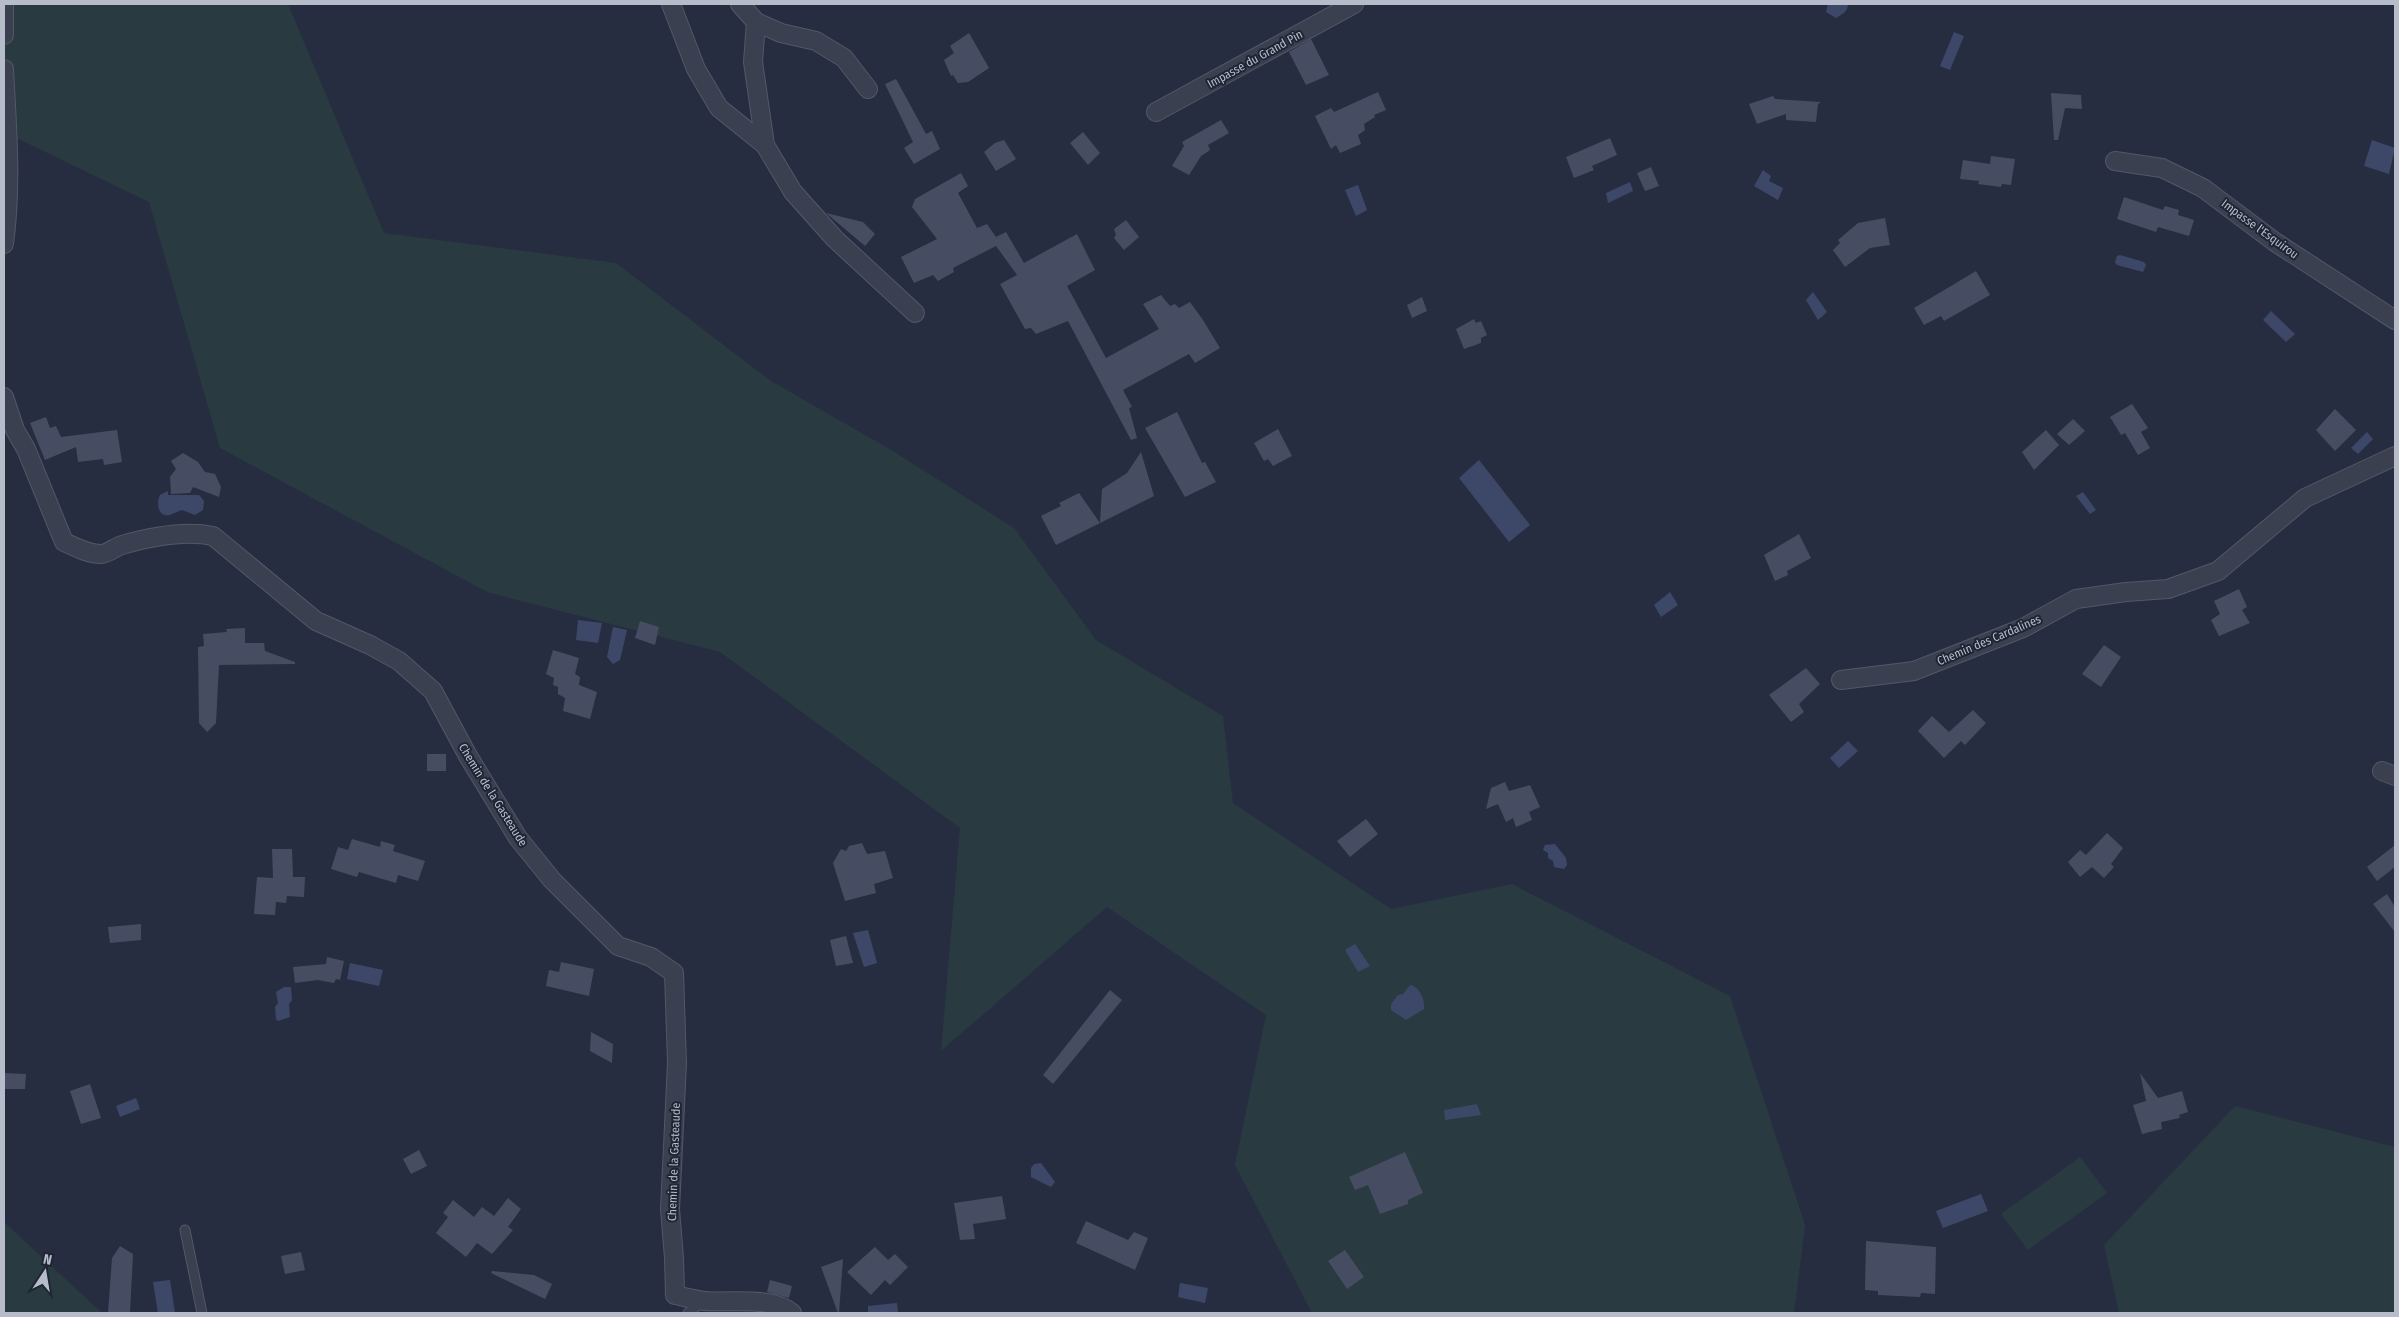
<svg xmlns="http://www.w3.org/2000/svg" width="2399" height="1317" font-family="'Fira Sans Condensed',sans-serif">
	<rect width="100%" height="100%" fill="#272d40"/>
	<!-- green -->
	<g fill="#293a41">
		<polygon points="4,4 288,4 384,233 616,263 771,381 893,451 1014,528 1096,640 1223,716 1233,803 1391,909 1512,884 1730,996 1805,1225 1794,1313 1312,1313 1235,1165 1266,1015 1107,907 941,1051 960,828 720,652 487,592 220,448 149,202 4,132"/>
		<polygon points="2235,1106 2395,1147 2395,1313 2119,1313 2104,1245"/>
		<polygon points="2080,1157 2107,1193 2028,1250 2001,1214"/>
		<polygon points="4,1222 102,1313 4,1313"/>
	</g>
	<!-- water -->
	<g fill="#3d4868">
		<path d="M1828,4H1848C1848,12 1842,14 1836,18L1826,12Z"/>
		<polygon points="1954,32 1964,36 1950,70 1940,66"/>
		<polygon points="2372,140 2395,148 2389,174 2364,166"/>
		<polygon points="1763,170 1771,176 1769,181 1783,188 1778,200 1754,186"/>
		<polygon points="1630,182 1633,191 1608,203 1606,193"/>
		<polygon points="1358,185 1367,210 1356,216 1345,190"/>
		<polygon points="2120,255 2144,262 2146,265 2143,272 2117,265 2115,262 2117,256"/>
		<polygon points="1813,292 1827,312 1818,320 1806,300"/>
		<polygon points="2271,311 2295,334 2286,342 2263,320"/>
		<polygon points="2367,432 2373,439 2358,454 2351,448"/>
		<polygon points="1479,460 1530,525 1509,542 1459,478"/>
		<path d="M168,491V495H199L204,501L203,510L195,515L182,510C178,511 175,513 170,515C158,518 156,503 160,495Z"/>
		<polygon points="2083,492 2096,510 2090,514 2076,496"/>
		<polygon points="1670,592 1678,605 1661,617 1654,605"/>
		<polygon points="578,620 602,623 598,643 576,640"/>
		<polygon points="613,627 627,630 620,660 613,664 607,657"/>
		<polygon points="1848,741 1858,751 1839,768 1830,758"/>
		<polygon points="1555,844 1566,858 1567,865 1564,869 1554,867 1553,861 1548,858 1548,853 1543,850 1545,845"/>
		<polygon points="868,930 877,963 864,967 853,933"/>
		<polygon points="1355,944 1370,966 1358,972 1345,950"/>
		<polygon points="350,963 383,970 379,986 347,979"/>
		<path d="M1410,985C1419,986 1425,999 1424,1009L1406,1020L1391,1010V1004L1398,995L1403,994Z"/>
		<polygon points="284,987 291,987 292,1000 289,1004 290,1017 278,1021 276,1019 275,1007 278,1003 276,992"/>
		<polygon points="136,1098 140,1109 120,1117 116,1106"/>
		<polygon points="1477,1104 1481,1115 1445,1120 1444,1110"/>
		<polygon points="1041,1163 1055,1182 1051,1187 1031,1177 1031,1168 1034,1164"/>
		<polygon points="1981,1194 1988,1211 1943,1228 1936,1211"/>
		<polygon points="170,1280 175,1313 158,1313 153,1282"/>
		<polygon points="1180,1283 1208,1288 1205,1303 1178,1297"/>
		<polygon points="897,1303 898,1313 868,1313 868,1306"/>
	</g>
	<!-- building -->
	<g fill="#464d62">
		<polygon points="969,33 989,68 968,82 958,83 953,75 951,76 944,60 954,53 950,46"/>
		<polygon points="1311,39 1329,75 1306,85 1289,52"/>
		<polygon points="896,79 926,134 932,131 940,149 914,164 904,148 913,142 885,84"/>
		<polygon points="1378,92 1386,110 1374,115 1375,117 1364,124 1365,130 1358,135 1361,144 1340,153 1336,145 1331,149 1315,116 1331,108 1334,112"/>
		<polygon points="2051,93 2081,95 2082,109 2065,108 2058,140 2054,140"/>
		<polygon points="1773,96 1775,99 1821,102 1818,104 1816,122 1786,120 1786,114 1757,124 1749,104"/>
		<polygon points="1221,120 1229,133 1208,145 1210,150 1201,156 1189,175 1172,166 1184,146 1182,142"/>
		<polygon points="1083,132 1100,153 1088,165 1070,143"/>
		<polygon points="1610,138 1617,155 1592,166 1594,170 1574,178 1566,157"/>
		<polygon points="1004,140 1016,159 996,171 984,152 995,143"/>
		<polygon points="1991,156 2015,159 2011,185 2002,184 2001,187 1978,184 1979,181 1960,179 1963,160 1990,164"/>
		<polygon points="1651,167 1659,186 1645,191 1637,173"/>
		<polygon points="961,173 968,186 958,193 977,228 987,224 996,237 1006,232 1024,263 1077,234 1095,270 1067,286 1106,358 1159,329 1143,304 1161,295 1170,306 1175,304 1179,308 1190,302 1203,320 1220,348 1195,363 1189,354 1123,390 1132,407 1129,408 1137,438 1131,440 1068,321 1036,334 1031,328 1025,329 1000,284 1017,275 996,246 953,268 954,272 938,281 933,275 914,283 901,257 937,239 912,207 915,199"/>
		<polygon points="2124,197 2163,210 2165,206 2179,210 2178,215 2194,220 2189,236 2158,227 2156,232 2117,219"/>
		<polygon points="826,213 863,222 875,234 865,246"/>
		<polygon points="1885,218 1890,245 1870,248 1845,267 1833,250 1840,243 1838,240 1858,223"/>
		<polygon points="1126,220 1139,237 1124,250 1114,238 1116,235 1114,229"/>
		<polygon points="1976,271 1990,295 1944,321 1941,316 1924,325 1914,308"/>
		<polygon points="1422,297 1427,311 1412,318 1407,305"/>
		<polygon points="1474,319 1476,323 1481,321 1487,335 1481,338 1481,343 1464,349 1456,329"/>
		<polygon points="2132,404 2148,428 2141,432 2150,448 2138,455 2125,433 2121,435 2110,417"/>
		<polygon points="2335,409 2356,430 2335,451 2316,430"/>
		<polygon points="1177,412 1202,463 1205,462 1216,482 1185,497 1145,428"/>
		<polygon points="46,417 50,428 56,426 61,437 117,430 122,462 104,465 103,459 78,462 76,447 45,460 30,423"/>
		<polygon points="2073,419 2085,431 2069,445 2057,434"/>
		<polygon points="1278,429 1292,456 1273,466 1268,459 1264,461 1254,443"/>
		<polygon points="2046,430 2059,445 2034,470 2022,452"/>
		<polygon points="1141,452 1154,496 1056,545 1041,516 1061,506 1059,503 1079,493 1100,523 1102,489 1127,473"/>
		<polygon points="183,453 198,462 205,472 215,474 221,487 219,497 193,487 190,493 171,494 170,477 176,469 171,461"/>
		<polygon points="1799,534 1811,558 1787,571 1788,575 1775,581 1764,555"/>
		<polygon points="2239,589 2247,607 2242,610 2250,623 2219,636 2211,620 2220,614 2214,601"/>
		<polygon points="640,621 659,627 655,645 635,638"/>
		<polygon points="245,628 245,643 264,643 265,651 295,662 295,664 219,665 216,723 207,732 199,723 198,647 204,646 203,634 227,632 226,629"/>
		<polygon points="2104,645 2121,657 2101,687 2082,674"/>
		<polygon points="553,650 579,658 575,674 580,677 579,685 597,692 590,719 563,711 565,698 558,694 558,687 553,685 554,678 546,674"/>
		<polygon points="1806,668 1820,684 1799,704 1804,712 1791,722 1769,695"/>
		<polygon points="1973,710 1986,723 1965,745 1961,741 1944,758 1918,731 1932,716 1949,732"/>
		<rect x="427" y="754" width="19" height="17"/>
		<polygon points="1505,782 1509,791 1530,785 1540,807 1529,812 1532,820 1516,827 1513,818 1506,822 1498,804 1486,809 1491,788"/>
		<polygon points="1366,819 1378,834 1350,857 1337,841"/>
		<polygon points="2107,833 2123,848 2111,864 2114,867 2104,878 2092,867 2080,877 2068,862 2080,850 2086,855"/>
		<polygon points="352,839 380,847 381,841 395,845 393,851 425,861 418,881 398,875 396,883 359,872 357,877 331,869 338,847 348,850"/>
		<polygon points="862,843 867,854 885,851 893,878 874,884 876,893 845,901 833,863 841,849 846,851 849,846"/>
		<polygon points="2395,845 2395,867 2377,881 2367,867"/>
		<polygon points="272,849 292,849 293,877 305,877 304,897 287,896 286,903 276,902 275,915 254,914 257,877 273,878"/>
		<polygon points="2387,894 2395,907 2395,932 2373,904"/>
		<polygon points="141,924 141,940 110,943 108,927"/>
		<polygon points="846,936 853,963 836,966 830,940"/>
		<polygon points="327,957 344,961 340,980 336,979 334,983 318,980 295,983 293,967 326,964"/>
		<polygon points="561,962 594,969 589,996 546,986 549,970 559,972"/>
		<polygon points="1110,990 1122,1000 1053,1084 1043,1075"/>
		<polygon points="591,1032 613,1044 612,1063 590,1051"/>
		<polygon points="4,1073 26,1074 25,1089 4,1089"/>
		<polygon points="2140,1073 2158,1098 2182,1091 2188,1112 2179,1115 2180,1118 2161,1122 2162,1129 2142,1134 2133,1105 2146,1101"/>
		<polygon points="90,1084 101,1118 81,1124 70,1091"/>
		<polygon points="419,1150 427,1166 411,1174 403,1159"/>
		<polygon points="1405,1152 1423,1193 1408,1200 1408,1204 1380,1214 1368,1185 1355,1190 1349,1177"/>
		<polygon points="1002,1196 1006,1219 973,1224 975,1239 960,1240 954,1203"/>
		<polygon points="508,1198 521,1209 508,1227 513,1230 492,1254 477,1243 466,1257 436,1233 448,1217 443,1213 453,1200 474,1217 482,1207 494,1216"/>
		<polygon points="1086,1221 1128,1240 1134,1232 1148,1238 1135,1270 1076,1243"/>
		<polygon points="1866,1241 1936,1247 1935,1294 1921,1293 1920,1297 1878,1295 1878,1291 1865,1290"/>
		<polygon points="120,1246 133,1254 130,1313 108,1313 112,1258"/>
		<polygon points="875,1247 888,1260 895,1254 908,1267 890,1285 885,1280 871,1295 847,1272"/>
		<polygon points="1345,1250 1364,1277 1347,1289 1328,1261"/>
		<polygon points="301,1252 305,1270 285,1274 281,1256"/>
		<polygon points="843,1259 839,1313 838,1313 821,1267"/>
		<polygon points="492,1271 534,1275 552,1284 545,1299 491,1273"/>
		<polygon points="770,1280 792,1286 789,1298 767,1292"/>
	</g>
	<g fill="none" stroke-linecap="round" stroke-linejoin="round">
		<defs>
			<g id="lane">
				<polyline points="185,1230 202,1313"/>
				<polyline points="688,1313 703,1301"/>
			</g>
			<g id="street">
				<polyline points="671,4 696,69 719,108 765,145 753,62 756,22"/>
				<polyline points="740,4 756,22 781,33 816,41 844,58 868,89"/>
				<polyline points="4,35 4,4"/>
				<path d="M4,69C7,127 12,185 4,244"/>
				<polyline points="1156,112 1354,4"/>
				<polyline points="765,145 793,192 835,239 915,313"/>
				<polyline points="2115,161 2162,168 2203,188 2275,242 2395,320"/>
				<path d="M4,397L15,430L26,449L64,542C75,547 88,554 101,554C108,554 115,547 122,545C150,537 184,530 213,536L316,621L370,645L399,661L433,691L468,756L518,838L552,880L618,946L651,957L674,973L677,1063L670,1209L674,1258L675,1295C685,1297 695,1300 705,1301C730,1303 773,1296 792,1313"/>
				<polyline points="1841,680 1914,671 2023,628 2076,599 2126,592 2168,589 2218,571 2305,498 2395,456"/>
				<polyline points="2382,771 2395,776"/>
			</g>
		</defs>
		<!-- lane casing -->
		<use href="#lane" stroke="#535867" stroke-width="11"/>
		<!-- street casing -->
		<use href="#street" stroke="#535867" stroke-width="20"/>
		<!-- lane -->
		<use href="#lane" stroke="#3b4050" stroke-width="9"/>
		<!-- street -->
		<use href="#street" stroke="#3b4050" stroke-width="18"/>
	</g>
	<g text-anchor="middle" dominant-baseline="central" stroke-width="4" stroke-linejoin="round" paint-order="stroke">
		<!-- street labels -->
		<g font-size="12" fill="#b7bcca" stroke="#202535">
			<text transform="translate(1255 59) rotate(-29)">Impasse du Grand Pin</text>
			<text transform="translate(2260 229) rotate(36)">Impasse l'Esquirou</text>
			<text transform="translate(1989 640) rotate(-23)">Chemin des Cardalines</text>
			<text transform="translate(493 795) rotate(58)">Chemin de la Gasteaude</text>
			<text transform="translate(674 1162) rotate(-88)">Chemin de la Gasteaude</text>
		</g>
	</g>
	<!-- border -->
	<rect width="2399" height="1317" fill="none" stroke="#b7bcca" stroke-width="10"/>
	<!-- north arrow -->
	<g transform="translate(45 1272) rotate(12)" stroke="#202535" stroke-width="4" paint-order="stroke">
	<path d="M0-4L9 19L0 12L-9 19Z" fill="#b7bcca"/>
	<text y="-8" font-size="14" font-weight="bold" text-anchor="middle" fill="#b7bcca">N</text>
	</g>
</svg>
